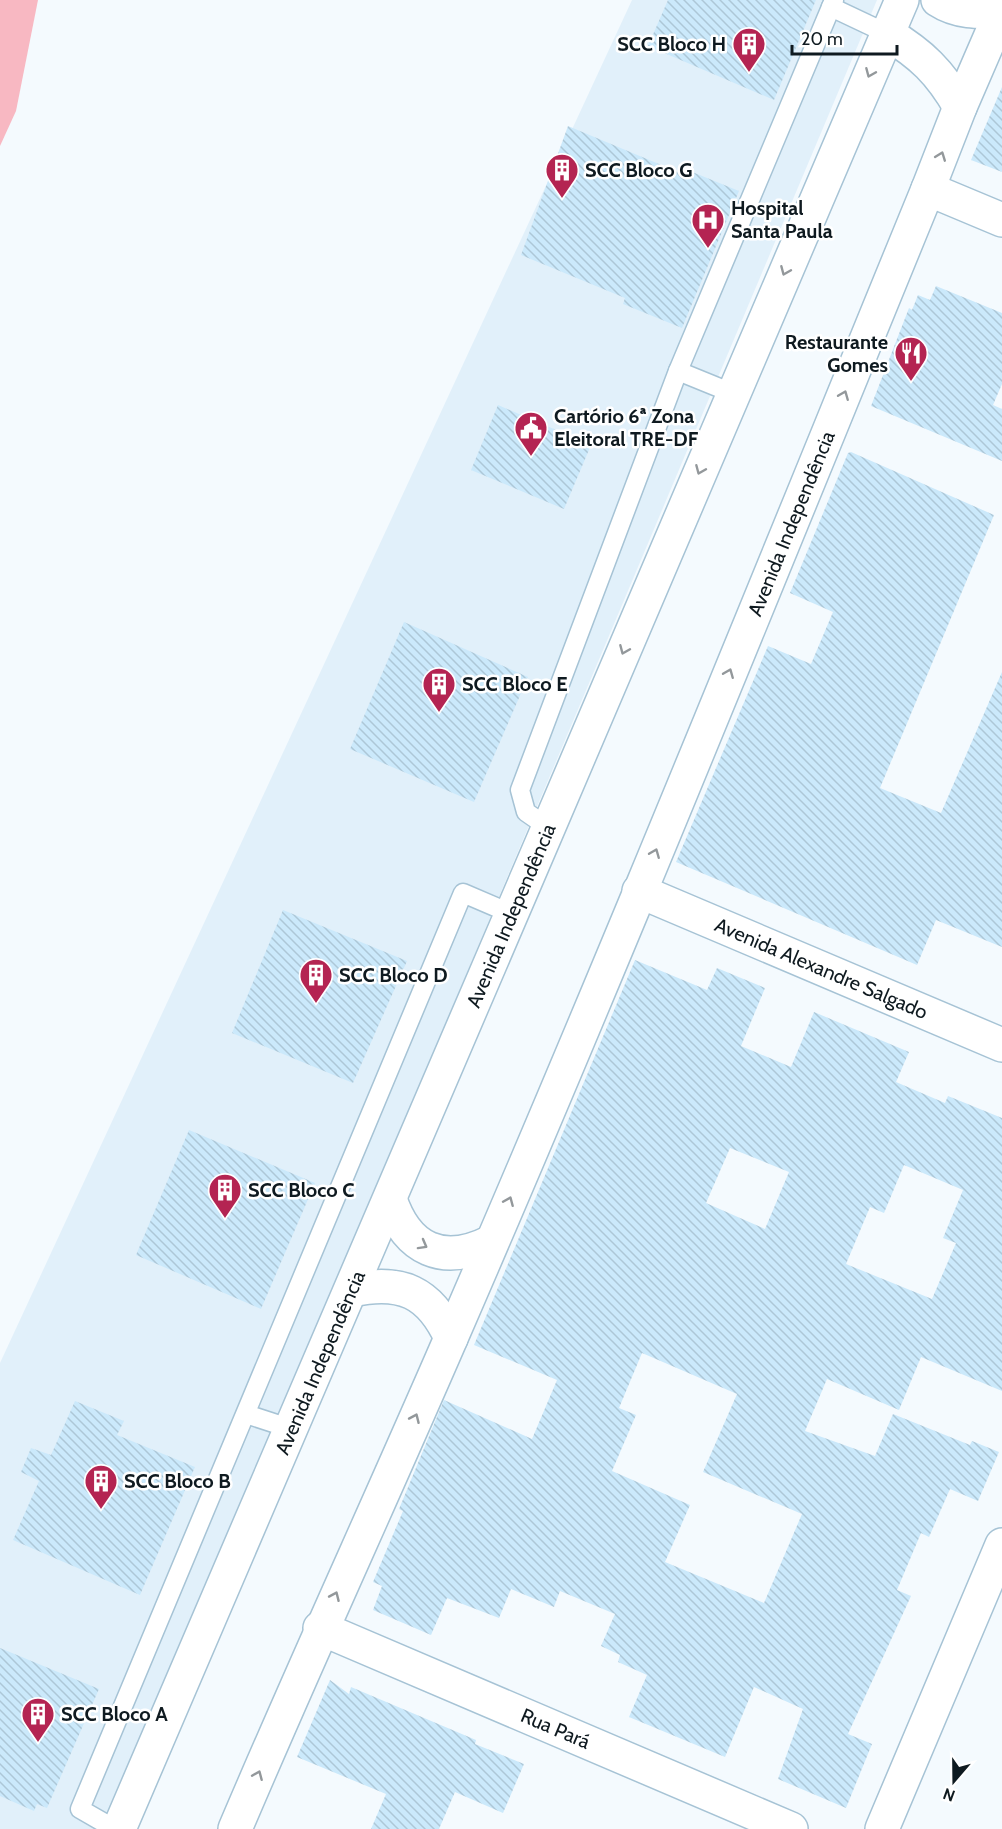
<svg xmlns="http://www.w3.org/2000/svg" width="1002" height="1829" font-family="Cabin,sans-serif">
	<defs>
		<pattern id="building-back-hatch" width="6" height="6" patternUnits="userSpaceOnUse" patternTransform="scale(1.5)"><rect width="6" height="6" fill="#cbe9fb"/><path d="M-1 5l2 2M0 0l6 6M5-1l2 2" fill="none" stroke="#adc7d7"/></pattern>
	</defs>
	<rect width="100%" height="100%" fill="#f4fafe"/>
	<!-- built -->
	<polygon fill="#e1f0fa" points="632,0 877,0 106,1829 0,1829 0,1363"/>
	<!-- park -->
	<polygon fill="#f8b8c2" points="0,0 38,0 16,111 0,146"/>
	<!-- building -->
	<g fill="url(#building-back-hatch)" fill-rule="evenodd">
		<polygon points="668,0 816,0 774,100 648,46"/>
		<polygon points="1002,87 1002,172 971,160"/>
		<polygon points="568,126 678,172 680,167 739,191 682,328 623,304 625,298 521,255"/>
		<polygon points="936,286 1002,313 1002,384 993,405 1002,409 1002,461 871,406 909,308 912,310 918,295 930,300"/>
		<polygon points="498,405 591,445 564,509 471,470"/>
		<polygon points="851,452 994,515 880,788 941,813 1002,672 1002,947 936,920 917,965 676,862 768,646 811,664 833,612 790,593 848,453"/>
		<polygon points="404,622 528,677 474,802 350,749"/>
		<polygon points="283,910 407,961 353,1083 232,1033"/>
		<path d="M635,960L707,990L717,968L765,988L741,1046L791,1067L814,1012L909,1052L896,1082L945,1103L948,1096L1002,1118V1391L921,1357L899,1410L827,1379L805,1431L875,1456L893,1414L970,1445L972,1441L999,1452L978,1501L950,1489L929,1537L921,1533L897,1590L911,1596L848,1734L872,1744L846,1808L778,1779L803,1709L754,1687L725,1757L629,1717L647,1675L618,1662L620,1655L601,1646L615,1614L560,1591L554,1607L511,1589L499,1618L447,1598L431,1635L373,1610L382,1586L373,1582L403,1511L399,1509L444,1400L532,1439L557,1380L474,1345ZM730,1148L789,1172L765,1229L706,1203ZM904,1165L963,1190L943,1238L956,1243L932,1299L846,1264L870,1207L884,1213ZM642,1353L737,1394L703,1472L802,1514L764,1603L665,1562L690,1505L612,1471L636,1415L619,1408Z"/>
		<polygon points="189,1130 315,1183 261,1309 136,1255"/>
		<polygon points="75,1401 124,1421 117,1435 195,1467 140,1595 13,1540 39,1481 21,1472 31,1448 51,1455"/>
		<polygon points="0,1648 99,1689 47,1808 37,1804 34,1811 0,1796"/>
		<polygon points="330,1680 349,1694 351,1687 476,1740 475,1744 524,1764 503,1813 455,1792 439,1829 371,1829 386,1794 297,1757"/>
	</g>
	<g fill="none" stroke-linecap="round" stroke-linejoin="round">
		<defs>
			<g id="lane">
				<polyline points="831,7 888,34"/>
				<polyline points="678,371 732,393"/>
				<polyline points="549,828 526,812 520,790 678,371 834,0"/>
				<polyline points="246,1414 292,1429"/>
				<polyline points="115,1829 80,1809 463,893 512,914"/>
			</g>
			<g id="street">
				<polyline points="928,189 1002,220"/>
				<path id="s1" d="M639,891L1002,1045"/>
				<path id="s2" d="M320,1628L791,1829"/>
				<polyline points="882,1829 1002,1545"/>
			</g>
			<g id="primary">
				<path d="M938,0C958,13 978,12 1001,11"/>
				<path d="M888,34C921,54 940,72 960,107"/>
				<path d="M390,1199C407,1250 443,1266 491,1242"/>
				<path d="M352,1290C401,1279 430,1292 451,1338"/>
				<path id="s3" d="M119,1829C383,1221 640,609 902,0"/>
				<path id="s4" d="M235,1829C305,1664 380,1502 451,1338C616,958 771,572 928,189L960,107L1002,10"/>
			</g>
		</defs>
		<!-- lane casing -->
		<use href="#lane" stroke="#a6c3d5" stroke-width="21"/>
		<!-- street casing -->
		<use href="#street" stroke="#a6c3d5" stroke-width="36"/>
		<!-- primary casing -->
		<use href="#primary" stroke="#a6c3d5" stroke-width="36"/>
		<!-- lane -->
		<use href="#lane" stroke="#fff" stroke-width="18"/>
		<!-- street -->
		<use href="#street" stroke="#fff" stroke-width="33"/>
		<!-- primary -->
		<use href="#primary" stroke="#fff" stroke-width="33"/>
	</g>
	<!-- one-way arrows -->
	<defs><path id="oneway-chevron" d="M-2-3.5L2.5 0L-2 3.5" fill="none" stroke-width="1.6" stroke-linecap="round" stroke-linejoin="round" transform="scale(1.5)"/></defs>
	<g stroke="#93989b">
		<use href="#oneway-chevron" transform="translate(870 73) rotate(113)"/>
		<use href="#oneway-chevron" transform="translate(941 156) rotate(-69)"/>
		<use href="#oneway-chevron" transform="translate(785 271) rotate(113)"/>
		<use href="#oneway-chevron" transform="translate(844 395) rotate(-68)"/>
		<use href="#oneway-chevron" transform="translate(700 470) rotate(113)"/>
		<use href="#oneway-chevron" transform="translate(624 650) rotate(113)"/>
		<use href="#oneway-chevron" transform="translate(729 673) rotate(-68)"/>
		<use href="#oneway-chevron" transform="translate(655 853) rotate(-68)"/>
		<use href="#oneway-chevron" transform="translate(509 1201) rotate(-67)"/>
		<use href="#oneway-chevron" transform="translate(423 1245) rotate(29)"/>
		<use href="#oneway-chevron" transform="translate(415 1418) rotate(-66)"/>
		<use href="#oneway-chevron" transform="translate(335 1596) rotate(-66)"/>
		<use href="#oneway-chevron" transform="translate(258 1775) rotate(-67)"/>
	</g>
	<!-- icons -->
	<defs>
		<symbol id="building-pin" viewBox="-11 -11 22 30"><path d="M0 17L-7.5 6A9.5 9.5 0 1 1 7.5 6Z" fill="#b42452" stroke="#fff"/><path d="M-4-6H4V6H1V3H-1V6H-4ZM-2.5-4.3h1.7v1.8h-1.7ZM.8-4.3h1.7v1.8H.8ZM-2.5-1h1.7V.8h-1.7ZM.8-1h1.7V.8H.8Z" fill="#fff"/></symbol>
		<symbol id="hospital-pin" viewBox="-11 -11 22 30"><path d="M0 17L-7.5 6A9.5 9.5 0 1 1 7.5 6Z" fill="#b42452" stroke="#fff"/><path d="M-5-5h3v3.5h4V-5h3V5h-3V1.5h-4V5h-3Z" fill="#fff"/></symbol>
		<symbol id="restaurant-pin" viewBox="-11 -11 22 30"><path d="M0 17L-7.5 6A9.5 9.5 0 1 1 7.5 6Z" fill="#b42452" stroke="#fff"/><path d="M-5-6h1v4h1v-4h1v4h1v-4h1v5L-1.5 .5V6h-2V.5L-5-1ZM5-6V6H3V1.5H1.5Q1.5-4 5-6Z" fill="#fff"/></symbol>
		<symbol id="civic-pin" viewBox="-11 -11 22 30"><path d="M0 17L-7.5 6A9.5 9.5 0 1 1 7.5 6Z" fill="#b42452" stroke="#fff"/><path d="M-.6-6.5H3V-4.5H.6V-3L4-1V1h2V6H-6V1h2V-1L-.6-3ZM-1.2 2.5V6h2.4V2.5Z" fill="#fff"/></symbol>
	</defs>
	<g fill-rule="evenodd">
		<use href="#building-pin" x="730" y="25" width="38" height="52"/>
		<use href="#building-pin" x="543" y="151" width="38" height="52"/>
		<use href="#hospital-pin" x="689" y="201" width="38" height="52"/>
		<use href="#restaurant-pin" x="892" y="334" width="38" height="52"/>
		<use href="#civic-pin" x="512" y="409" width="38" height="52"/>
		<use href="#building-pin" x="420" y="665" width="38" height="52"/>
		<use href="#building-pin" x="297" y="956" width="38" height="52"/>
		<use href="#building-pin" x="206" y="1171" width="38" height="52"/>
		<use href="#building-pin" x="82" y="1462" width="38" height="52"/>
		<use href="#building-pin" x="19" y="1695" width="38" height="52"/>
	</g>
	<g text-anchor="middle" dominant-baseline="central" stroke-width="5" stroke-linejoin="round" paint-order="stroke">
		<!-- poi labels -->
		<g font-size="20" font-weight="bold" fill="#0f1a20" stroke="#fff" text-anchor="start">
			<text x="726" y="44" text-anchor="end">SCC Bloco H</text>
			<text x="585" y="170">SCC Bloco G</text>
			<text x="731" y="208">Hospital<tspan x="731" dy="23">Santa Paula</tspan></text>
			<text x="888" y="342" text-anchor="end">Restaurante<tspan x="888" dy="23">Gomes</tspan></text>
			<text x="554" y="416">Cartório 6ª Zona<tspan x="554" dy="23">Eleitoral TRE-DF</tspan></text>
			<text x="462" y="684">SCC Bloco E</text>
			<text x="339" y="975">SCC Bloco D</text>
			<text x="248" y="1190">SCC Bloco C</text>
			<text x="124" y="1481">SCC Bloco B</text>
			<text x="61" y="1714">SCC Bloco A</text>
		</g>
		<!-- street labels -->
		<g font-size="20" fill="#0f1a20" stroke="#fff">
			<text stroke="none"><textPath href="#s4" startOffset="1419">Avenida Independência</textPath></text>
			<text stroke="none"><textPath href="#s3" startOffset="994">Avenida Independência</textPath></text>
			<text stroke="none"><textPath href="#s1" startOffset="198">Avenida Alexandre Salgado</textPath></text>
			<text stroke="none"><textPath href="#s3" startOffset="508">Avenida Independência</textPath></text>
			<text stroke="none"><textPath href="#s2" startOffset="256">Rua Pará</textPath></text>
		</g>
	</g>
	<!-- north arrow -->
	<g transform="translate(954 1781) rotate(200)" stroke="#ffffff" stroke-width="4.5" paint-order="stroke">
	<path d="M0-4.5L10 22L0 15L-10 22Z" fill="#0f1a20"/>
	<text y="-9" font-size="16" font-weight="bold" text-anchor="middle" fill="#0f1a20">N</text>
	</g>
	<!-- scale -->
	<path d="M792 45v9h105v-9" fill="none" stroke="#0f1a20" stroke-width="3"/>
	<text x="801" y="45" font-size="18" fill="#0f1a20" stroke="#ffffff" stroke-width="4.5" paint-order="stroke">20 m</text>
</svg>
